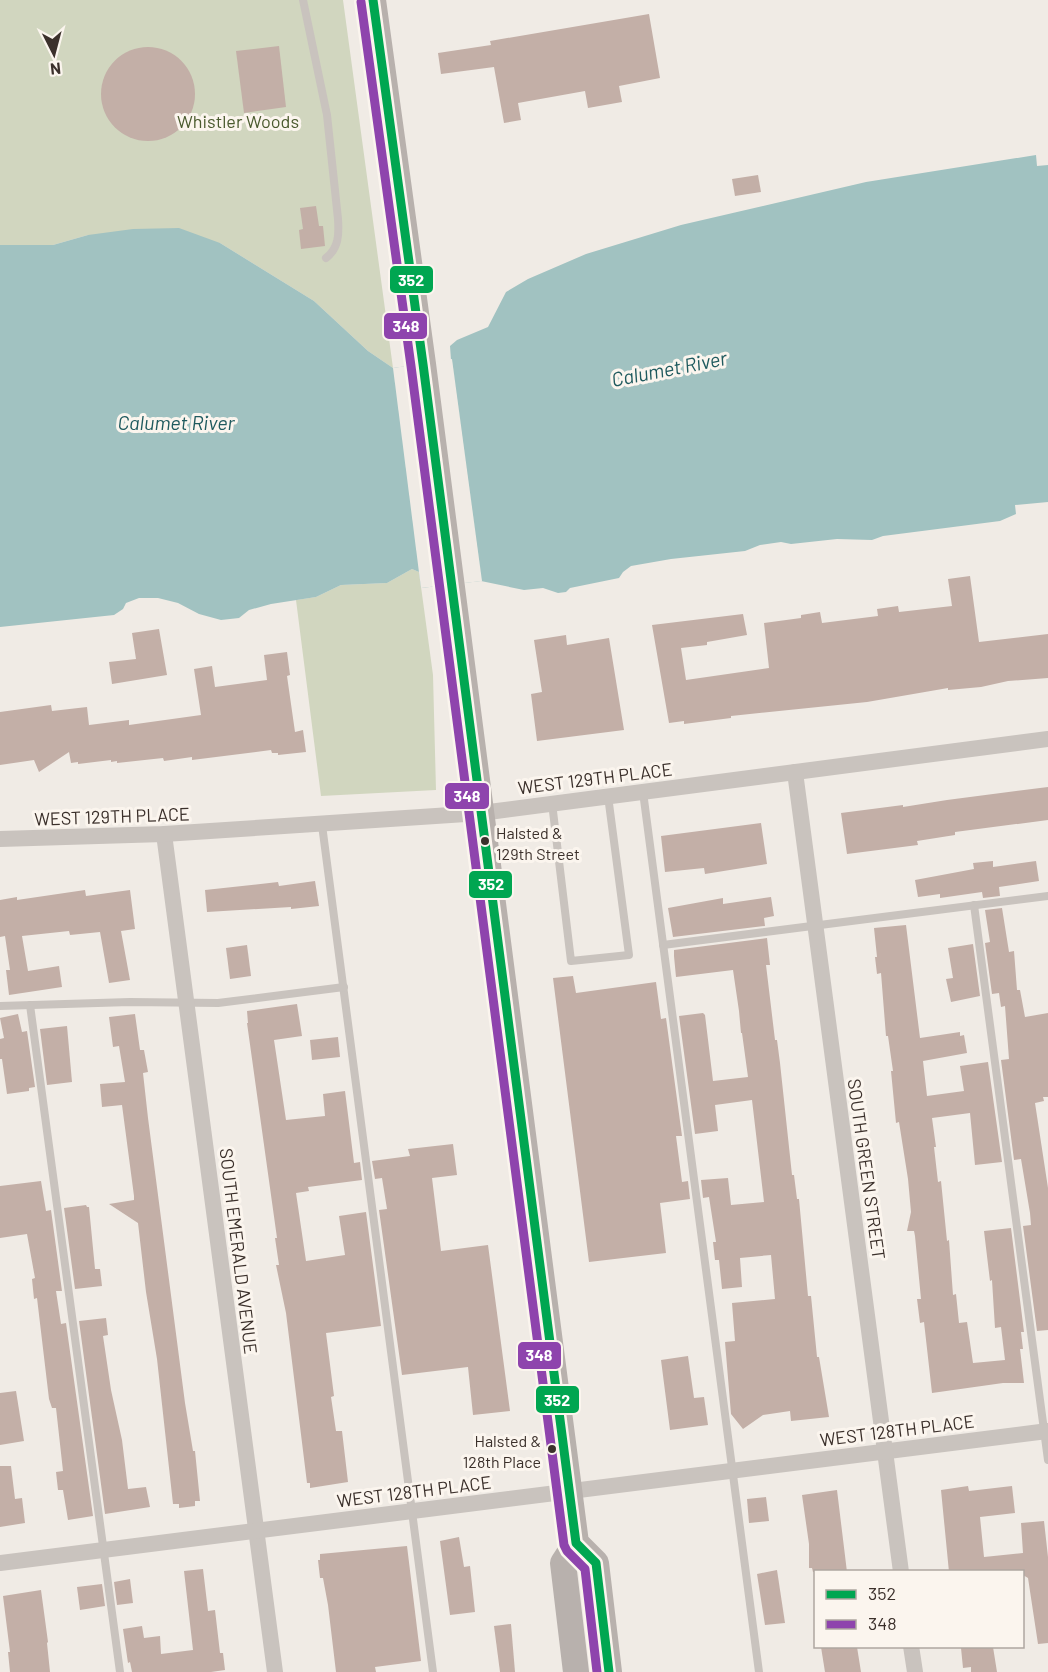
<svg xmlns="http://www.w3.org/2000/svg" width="1048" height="1672" font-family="Barlow,sans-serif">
	<rect width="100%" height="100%" fill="#f0ebe5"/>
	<!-- green -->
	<g fill="#d1d6bf">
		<polygon points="0,0 343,0 393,368 368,351 314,301 220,243 88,235 53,245 0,245"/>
		<polygon points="412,569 419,572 433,675 436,790 321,796 296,600 316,597 341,585 387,583"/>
	</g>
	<!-- water -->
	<polygon fill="#a1c2c1" points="1036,155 1037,166 1048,165 1048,502 1015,505 1016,514 1000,521 883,536 872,540 837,539 791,544 781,542 760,545 745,551 671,559 631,566 623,572 619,578 570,588 566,592 558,593 543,588 524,590 481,581 421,588 419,572 412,569 387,583 341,585 316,597 271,604 249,610 239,618 221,620 199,614 178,603 158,598 139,598 126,603 123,609 114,615 0,627 0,245 53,245 88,235 133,229 179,228 220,243 314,301 368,351 393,368 451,360 450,346 457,340 488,327 506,292 528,279 586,254 681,225 866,182"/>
	<!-- pier -->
	<polygon fill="#f0ebe5" points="452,359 482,581 421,588 393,368"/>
	<!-- building -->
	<g fill="#c3afa7">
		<polygon points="649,14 660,78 619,86 622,102 588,108 585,91 518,103 521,120 504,123 494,67 441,74 438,53 491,45 490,41"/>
		<polygon points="279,46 286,107 244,113 236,51"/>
		<circle cx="148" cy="94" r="47"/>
		<polygon points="758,175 761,192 735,196 732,179"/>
		<polygon points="316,206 319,226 323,226 325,246 301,249 299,230 303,229 300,208"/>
		<polygon points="970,576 979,642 1048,634 1048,678 1008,681 981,687 948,690 948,688 867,702 731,716 731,718 684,724 684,721 669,723 652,625 743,614 747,635 707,642 707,645 681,648 686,680 769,668 764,623 801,618 801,615 820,612 822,623 878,616 877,609 898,606 899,612 952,606 948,579"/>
		<polygon points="159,629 167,675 112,684 109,662 136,659 132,633"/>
		<polygon points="566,635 567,645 609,638 624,730 537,741 531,694 542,692 534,640"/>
		<polygon points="287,652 290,675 287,676 295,732 303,730 306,752 278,755 278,753 272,753 271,750 192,760 192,757 164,761 163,758 117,763 117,761 111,762 111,760 78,764 78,762 71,763 69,752 39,772 34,760 0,765 0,712 51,705 52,711 87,707 89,725 129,720 129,725 201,715 194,669 212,666 215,687 267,680 264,655"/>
		<polygon points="1048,787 1048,820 955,832 955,835 917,841 918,845 847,854 841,813 903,805 903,807 947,800"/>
		<polygon points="761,823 767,864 705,874 704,868 665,872 661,836"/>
		<polygon points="993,861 993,867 1036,861 1039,881 999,887 1000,896 983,898 982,892 940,898 940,894 918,897 915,880 974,869 973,863"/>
		<polygon points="315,881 319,906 291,909 291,907 207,912 205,890 278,882 279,886"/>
		<polygon points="85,890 86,896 130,890 135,929 121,931 130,980 109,983 100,932 70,935 69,931 22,936 28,971 59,966 62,987 9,995 6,970 10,970 5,936 0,937 0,900 17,897 17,900"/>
		<polygon points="771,897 774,916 764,918 765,926 673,937 668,908 723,898 723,904"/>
		<polygon points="1002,908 1009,952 1014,951 1017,990 1020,990 1025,1017 1048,1013 1048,1097 1043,1097 1044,1101 1035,1103 1048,1188 1048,1330 1037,1331 1023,1226 1031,1225 1030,1213 1021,1159 1014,1160 1001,1060 1009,1059 1005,1006 1001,1007 999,993 992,994 985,943 990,942 985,910"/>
		<polygon points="906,925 920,1038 960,1032 960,1036 964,1035 967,1053 923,1061 927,1096 964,1091 960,1066 988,1062 1002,1162 975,1165 970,1113 932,1118 936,1147 934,1147 938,1182 941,1181 947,1241 949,1240 953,1295 956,1294 959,1323 967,1322 973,1363 1005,1360 1001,1327 995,1328 992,1280 990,1281 984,1231 1011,1228 1024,1332 1021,1332 1023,1349 1020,1349 1024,1383 1003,1383 932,1393 924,1322 920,1323 917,1299 921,1299 915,1236 914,1231 907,1231 911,1212 908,1179 899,1122 896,1123 891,1071 893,1071 888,1036 886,1036 881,973 877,974 875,957 877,957 874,928"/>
		<polygon points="767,938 770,965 766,965 775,1040 777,1040 780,1063 792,1175 794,1175 797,1199 799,1199 808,1296 811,1296 817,1357 819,1357 829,1417 791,1421 790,1411 763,1415 743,1429 731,1414 725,1342 735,1341 732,1303 775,1299 771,1255 740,1258 742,1287 722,1289 719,1260 715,1260 713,1242 716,1242 709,1197 703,1198 701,1180 728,1178 731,1205 764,1202 752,1100 715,1105 718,1131 695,1134 679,1016 703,1013 705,1015 713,1081 748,1077 742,1033 741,1033 739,1011 733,970 676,977 674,956 674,950"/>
		<polygon points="973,944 980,996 951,1002 946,979 953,978 948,948"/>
		<polygon points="247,945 251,976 230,979 226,948"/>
		<polygon points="573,976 576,993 656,982 661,1019 666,1018 682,1136 676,1136 682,1182 688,1181 690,1199 660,1203 666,1253 589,1262 553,978"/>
		<polygon points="297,1004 302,1036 274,1040 286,1120 325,1116 323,1094 345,1091 354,1163 360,1162 362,1180 308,1187 309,1191 296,1193 306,1261 345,1255 339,1216 366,1212 381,1326 326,1333 334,1396 331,1397 336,1431 342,1431 348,1482 310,1488 310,1483 307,1483 286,1313 276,1265 279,1265 275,1238 277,1238 247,1023 248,1023 247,1011"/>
		<polygon points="18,1014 22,1032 27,1031 35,1087 29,1088 29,1091 7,1094 2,1059 0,1059 0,1039 4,1038 0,1018"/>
		<polygon points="135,1014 140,1050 144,1050 148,1072 143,1073 148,1118 185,1403 193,1451 195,1451 200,1501 195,1501 195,1506 179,1508 179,1504 173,1504 157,1359 146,1292 138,1223 109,1204 134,1200 134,1196 122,1105 102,1107 100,1084 125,1082 119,1046 113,1047 109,1017"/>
		<polygon points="67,1026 72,1082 47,1085 40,1029"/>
		<polygon points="338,1037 340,1057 312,1060 310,1040"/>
		<polygon points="453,1144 457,1175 432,1178 441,1251 488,1245 510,1411 473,1415 468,1367 402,1375 379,1210 387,1209 382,1178 375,1179 372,1161 410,1156 408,1149"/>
		<polygon points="41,1181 46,1211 51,1210 62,1291 56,1291 61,1324 66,1323 93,1516 68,1520 63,1490 58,1490 56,1472 63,1471 56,1408 52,1408 49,1399 37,1298 34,1299 32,1279 35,1278 27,1234 0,1238 0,1186"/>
		<polygon points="86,1205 87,1207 89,1207 95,1269 100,1269 102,1286 75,1289 64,1208"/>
		<polygon points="106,1318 108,1335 103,1336 111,1390 122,1440 128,1489 146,1487 150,1507 105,1514 79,1321"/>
		<polygon points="688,1356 694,1398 704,1397 708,1425 670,1430 661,1360"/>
		<polygon points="16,1391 24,1441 0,1445 0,1393"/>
		<polygon points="0,1466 11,1466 15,1499 22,1498 25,1523 0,1527"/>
		<polygon points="968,1486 969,1491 1012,1486 1015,1513 980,1517 984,1557 1023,1553 1021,1523 1044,1521 1048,1557 1048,1643 1038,1644 1028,1578 1023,1575 1023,1572 949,1572 941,1490"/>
		<polygon points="837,1490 847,1572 813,1572 812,1568 809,1568 809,1544 802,1495"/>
		<polygon points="766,1497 769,1521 749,1523 747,1499"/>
		<polygon points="459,1537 464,1567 470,1566 475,1612 450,1615 440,1541"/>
		<polygon points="407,1546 421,1661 375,1667 376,1672 336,1672 328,1605 323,1578 320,1578 318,1560 320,1560 320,1554"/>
		<polygon points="203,1569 208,1611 215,1610 220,1653 223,1653 225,1670 211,1672 132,1672 130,1662 128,1663 123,1629 142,1626 144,1638 160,1636 161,1654 193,1650 184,1571"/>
		<polygon points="777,1570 785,1623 765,1625 757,1574"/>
		<polygon points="130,1579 133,1603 117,1605 114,1582"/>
		<polygon points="102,1584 105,1606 80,1610 77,1587"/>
		<polygon points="41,1590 48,1642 47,1643 50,1672 10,1672 8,1652 10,1652 3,1596"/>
		<polygon points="511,1624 515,1672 500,1672 494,1626"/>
		<polygon points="821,1647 857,1647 861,1672 825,1672"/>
		<polygon points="977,1647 993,1647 997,1672 971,1672 971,1667 963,1668 961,1648"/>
	</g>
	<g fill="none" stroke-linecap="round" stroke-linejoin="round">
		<!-- lane -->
		<g stroke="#c9c3be" stroke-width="8">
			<path d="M303,0L327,115L338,219C339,234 339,248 326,258"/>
			<polyline points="643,792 759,1672"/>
			<polyline points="552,803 571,961 629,955 608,796"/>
			<polyline points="322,825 433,1672"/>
			<polyline points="974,905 1048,1460"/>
			<polyline points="663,945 1048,896"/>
			<polyline points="30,1005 120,1672"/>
			<polyline points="0,1006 130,1002 218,1003 344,987"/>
		</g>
		<!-- street -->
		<g stroke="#c9c3be" stroke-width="16">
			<polyline points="795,772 901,1572"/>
			<polyline points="164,834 275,1672"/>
			<polyline points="0,839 164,834 481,813 1048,739"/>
			<polyline points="0,1563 1048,1431"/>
			<polyline points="911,1646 915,1672"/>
		</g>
		<!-- primary -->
		<g stroke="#b8b1ad" stroke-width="26">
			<polyline points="373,0 423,364 576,1543 596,1563 609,1672"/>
			<polyline points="576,1672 563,1563 576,1543"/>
		</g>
		<defs>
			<polyline id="bus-1" points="373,0 423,364 576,1543 596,1563 609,1672"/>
			<polyline id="bus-2" points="361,2 411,366 564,1545 567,1551 585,1569 597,1672"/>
		</defs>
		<!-- bus-1 casing -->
		<use href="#bus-1" stroke="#fbf5ee" stroke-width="14"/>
		<!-- bus-2 casing -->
		<use href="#bus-2" stroke="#fbf5ee" stroke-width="14"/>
		<!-- bus-1 -->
		<use href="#bus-1" stroke="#00a651" stroke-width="9"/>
		<!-- bus-2 -->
		<use href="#bus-2" stroke="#8e44ad" stroke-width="9"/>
	</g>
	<!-- markers -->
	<g fill="#3b302b" stroke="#fbf5ee" stroke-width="2">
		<circle cx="485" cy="841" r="5"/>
		<circle cx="552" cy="1449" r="5"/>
	</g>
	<g text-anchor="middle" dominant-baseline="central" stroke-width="6" stroke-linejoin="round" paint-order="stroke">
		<!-- bus labels -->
		<g font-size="16" fill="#3b302b" stroke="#fbf5ee" text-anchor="start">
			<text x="496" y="832">Halsted &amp;<tspan x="496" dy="21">129th Street</tspan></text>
			<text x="541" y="1440" text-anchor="end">Halsted &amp;<tspan x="541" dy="21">128th Place</tspan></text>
		</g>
		<!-- park labels -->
		<g font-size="18" fill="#4a5a2e" stroke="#fbf5ee">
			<text x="238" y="121">Whistler Woods</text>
		</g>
		<!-- street labels -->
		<g font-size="18" fill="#3b302b" stroke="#fbf5ee">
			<text transform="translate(595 778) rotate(-7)">WEST 129TH PLACE</text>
			<text transform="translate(112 816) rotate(-2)">WEST 129TH PLACE</text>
			<text transform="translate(867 1169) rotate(82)">SOUTH GREEN STREET</text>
			<text transform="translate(239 1251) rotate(83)">SOUTH EMERALD AVENUE</text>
			<text transform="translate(897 1430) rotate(-7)">WEST 128TH PLACE</text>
			<text transform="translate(414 1491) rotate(-7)">WEST 128TH PLACE</text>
		</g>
		<!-- water labels -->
		<g font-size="20" font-style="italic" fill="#1f5a5e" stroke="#fbf5ee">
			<text transform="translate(669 368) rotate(-11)">Calumet River</text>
			<text x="176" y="422">Calumet River</text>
		</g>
	</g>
	<g stroke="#fbf5ee" stroke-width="2">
		<rect x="389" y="265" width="45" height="29" rx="6" fill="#00a651"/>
		<rect x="383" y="312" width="45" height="28" rx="6" fill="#8e44ad"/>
		<rect x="444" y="782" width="46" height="28" rx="6" fill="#8e44ad"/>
		<rect x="468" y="870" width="45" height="29" rx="6" fill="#00a651"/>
		<rect x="517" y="1341" width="45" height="29" rx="6" fill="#8e44ad"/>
		<rect x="535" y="1385" width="45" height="29" rx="6" fill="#00a651"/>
	</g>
	<g font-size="16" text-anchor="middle" font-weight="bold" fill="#fff">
		<text x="411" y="286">352</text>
		<text x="406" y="332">348</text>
		<text x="467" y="802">348</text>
		<text x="491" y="890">352</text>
		<text x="539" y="1361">348</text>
		<text x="557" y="1406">352</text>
	</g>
	<!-- legend -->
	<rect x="814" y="1570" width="210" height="78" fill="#fbf5ee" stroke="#aea6a0" stroke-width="1.5"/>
	<rect x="826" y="1590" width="30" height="9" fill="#00a651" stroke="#aea6a0" stroke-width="1.5"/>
	<text x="868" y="1600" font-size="18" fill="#3b302b">352</text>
	<rect x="826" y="1620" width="30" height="9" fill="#8e44ad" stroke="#aea6a0" stroke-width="1.5"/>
	<text x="868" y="1630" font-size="18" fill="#3b302b">348</text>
	<!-- north arrow -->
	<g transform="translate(54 54) rotate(174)" stroke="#fbf5ee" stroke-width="4.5" paint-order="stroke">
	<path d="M0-4.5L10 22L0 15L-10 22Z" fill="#3b302b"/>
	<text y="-9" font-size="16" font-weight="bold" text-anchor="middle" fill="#3b302b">N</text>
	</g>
</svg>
